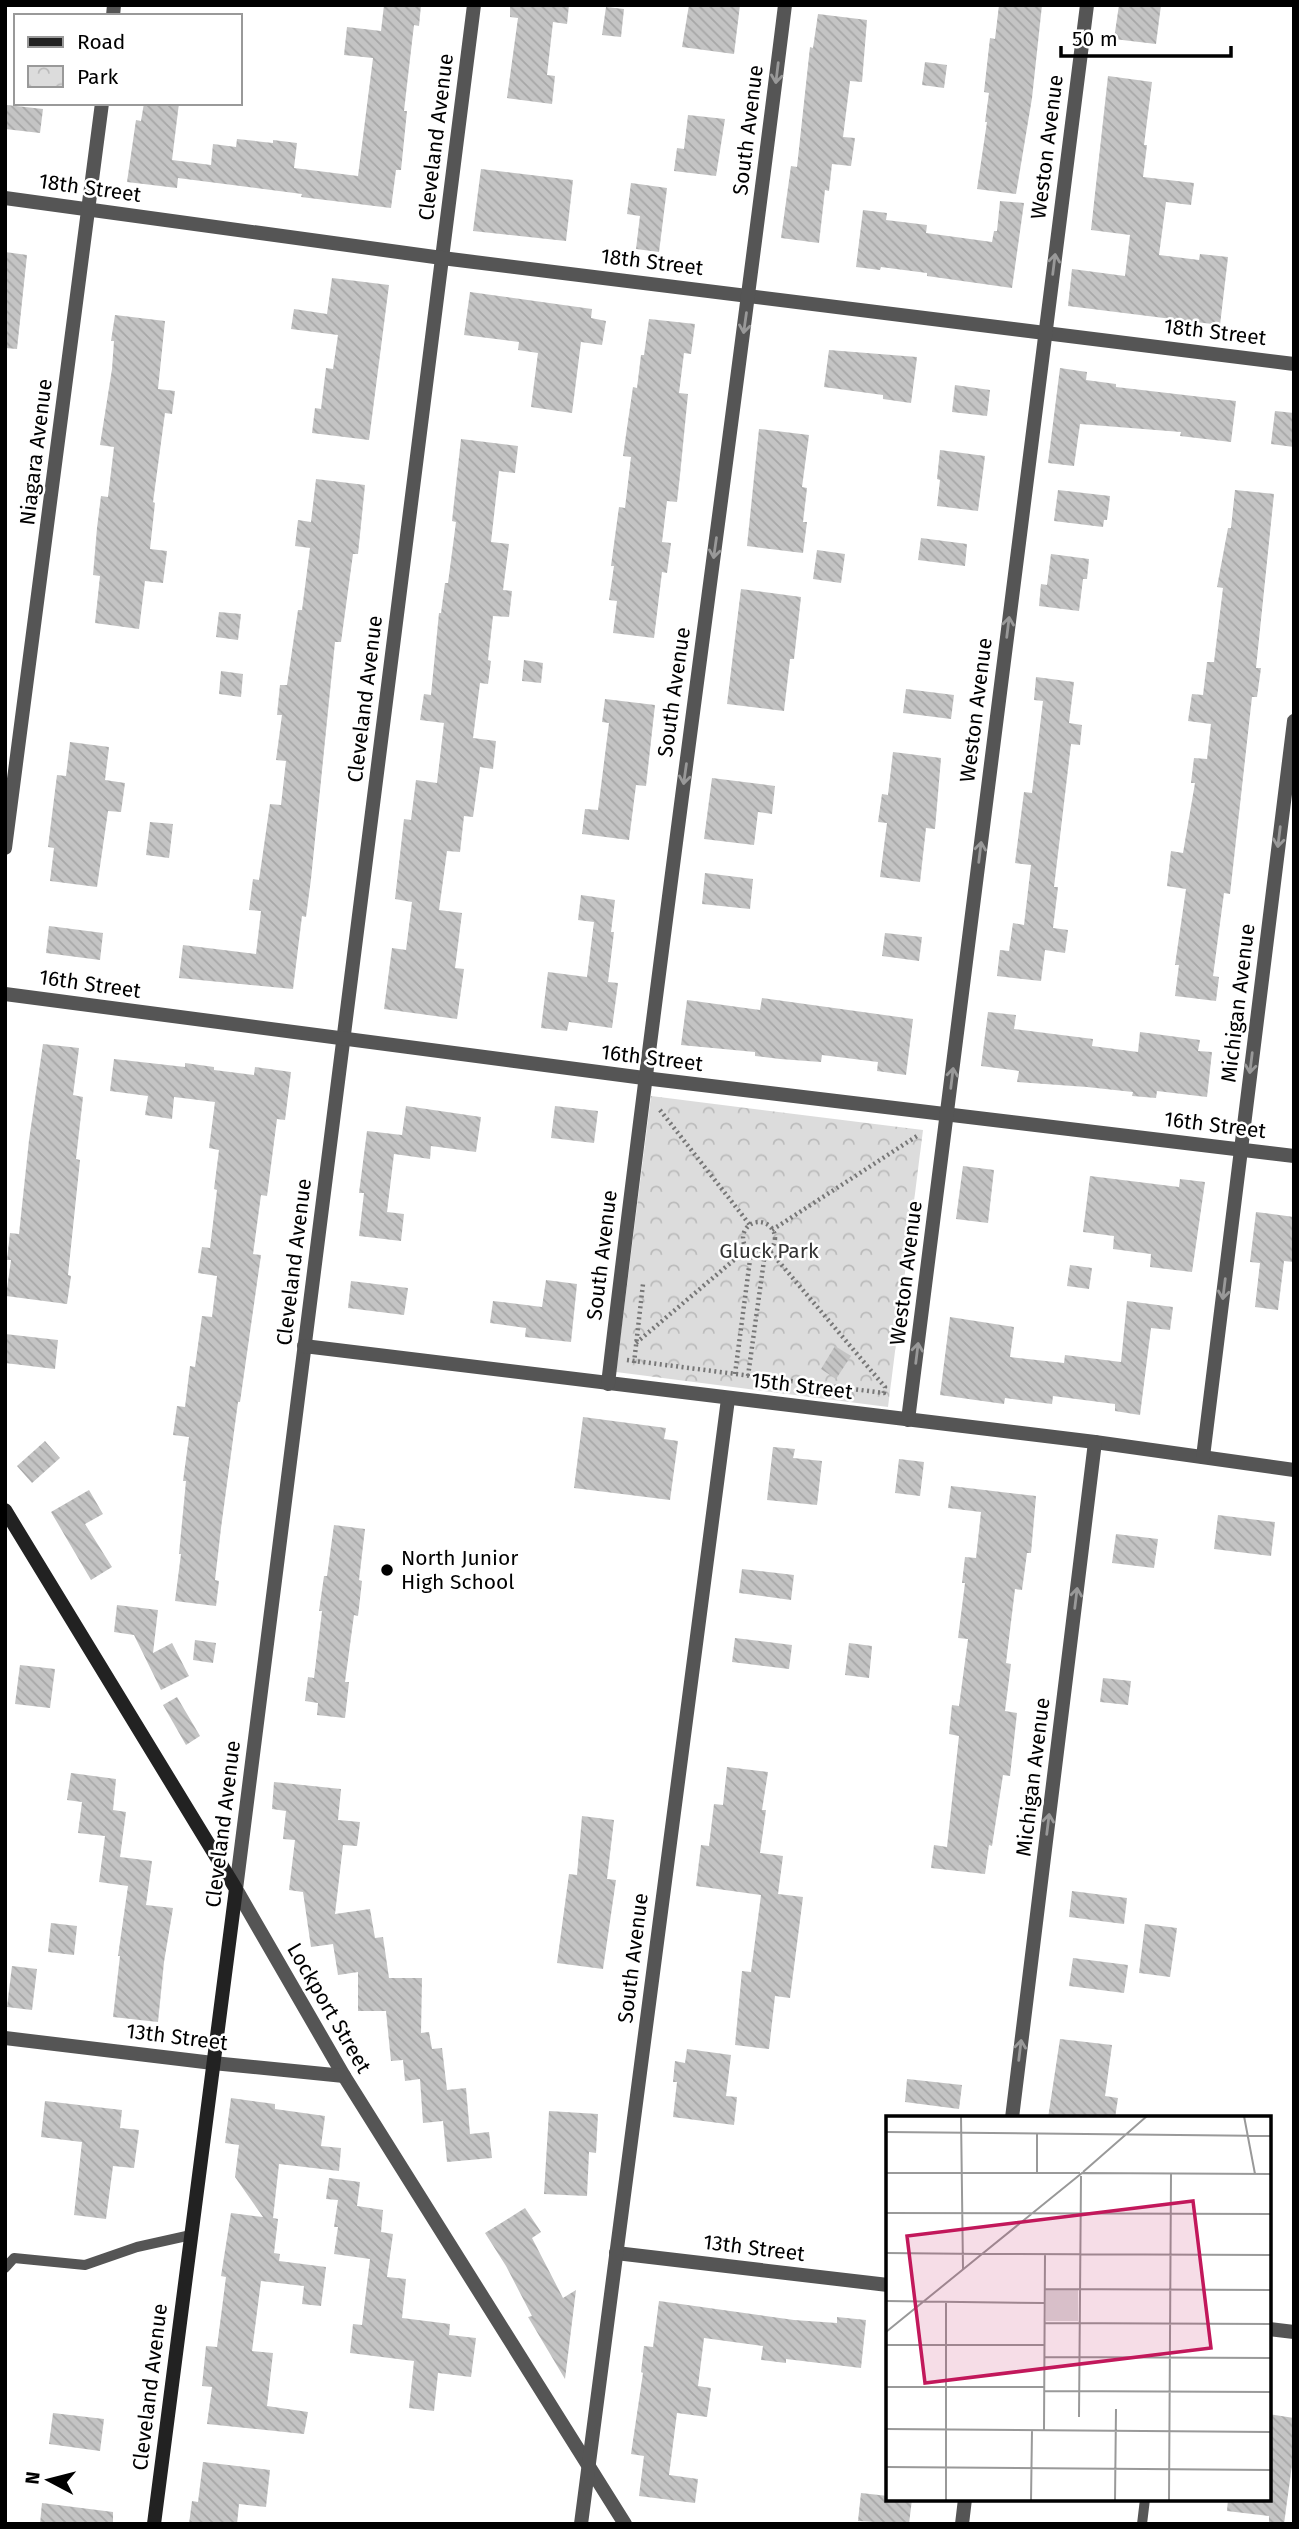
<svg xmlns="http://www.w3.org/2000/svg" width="1299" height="2529" font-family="'Fira Sans',sans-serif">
	<defs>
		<pattern id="park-crowns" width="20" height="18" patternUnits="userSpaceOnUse" patternTransform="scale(1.75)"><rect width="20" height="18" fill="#dcdcdc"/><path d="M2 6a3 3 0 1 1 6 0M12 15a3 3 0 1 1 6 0" fill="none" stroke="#bbb"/></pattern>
		<pattern id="building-back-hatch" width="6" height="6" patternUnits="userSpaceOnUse" patternTransform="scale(1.75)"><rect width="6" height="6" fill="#c4c4c4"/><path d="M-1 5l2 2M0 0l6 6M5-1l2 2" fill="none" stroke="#a7a7a7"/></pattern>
	</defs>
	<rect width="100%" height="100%" fill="#fff"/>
	<!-- park -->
	<polygon fill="url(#park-crowns)" points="651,1096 923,1130 888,1407 616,1372"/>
	<!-- building -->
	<g fill="url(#building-back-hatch)">
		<polygon points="384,5 421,5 419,26 414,25 408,76 404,111 407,111 401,170 396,170 391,208 301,197 302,194 178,178 177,188 127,182 136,120 141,121 144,103 179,103 172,160 211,165 213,144 236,147 237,139 273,143 273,140 297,143 294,168 358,176 373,58 344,55 347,27 381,31"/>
		<polygon points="510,5 569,5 567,24 553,22 547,75 555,76 552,104 507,98 518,18 510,17"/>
		<polygon points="689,5 740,5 734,54 682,47"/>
		<polygon points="999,5 1042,5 1032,98 1016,194 977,189 987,122 985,122 989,93 984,92 990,38 995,39"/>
		<polygon points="1119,5 1161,5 1156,44 1114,39"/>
		<polygon points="606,7 624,9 621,37 602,35"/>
		<polygon points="818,14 867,20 862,82 850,81 843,137 855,138 851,166 832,164 829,191 825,190 819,243 781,238 791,166 797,167 810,47 813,48"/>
		<polygon points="925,62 947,65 944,88 922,85"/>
		<polygon points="1108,76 1152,82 1144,145 1147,145 1143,177 1194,183 1191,205 1166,202 1159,255 1199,260 1200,254 1228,257 1220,325 1068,306 1072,269 1125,276 1130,235 1091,230"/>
		<polygon points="7,105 43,109 40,133 5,129"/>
		<polygon points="688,115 725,119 716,176 674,171 677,148 684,149"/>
		<polygon points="481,169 573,180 566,241 473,231"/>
		<polygon points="631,183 667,188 659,252 636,249 640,216 627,214"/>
		<polygon points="1000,201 1024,203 1012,288 927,276 927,273 881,267 880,270 856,267 863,210 887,213 886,220 927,225 926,233 992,242 994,231 997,231"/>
		<polygon points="5,252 27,255 17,349 5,348"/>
		<polygon points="332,278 389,285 369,440 312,433 315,408 321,409 326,368 333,369 338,335 291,329 294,309 327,314"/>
		<polygon points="470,292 592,309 591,318 606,321 602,345 581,342 572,413 531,407 538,353 518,350 519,342 464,335"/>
		<polygon points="115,315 165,321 158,389 175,391 172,414 165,413 153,502 155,503 150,549 167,551 163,583 145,581 139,629 95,623 100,576 93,575 97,528 101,496 108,497 114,447 100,445 112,369 114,341 111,341"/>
		<polygon points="649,319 695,324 691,354 684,353 679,393 688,394 680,475 677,502 667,501 662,542 671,543 667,573 662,572 654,638 613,633 617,601 609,600 614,566 611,566 619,507 625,508 631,457 623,456 627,428 633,387 637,388 641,355 644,355"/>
		<polygon points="829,350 917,357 911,403 883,399 883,395 824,387"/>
		<polygon points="1060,368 1087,372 1086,380 1116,384 1116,387 1236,401 1231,442 1180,436 1181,432 1080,424 1074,466 1048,463"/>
		<polygon points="955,385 990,390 987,416 952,412"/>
		<polygon points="1275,411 1294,413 1294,447 1271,444"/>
		<polygon points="759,429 809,435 802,487 807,488 803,522 807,522 803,553 747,546"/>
		<polygon points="461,439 518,446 515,473 499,471 491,542 509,544 503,590 512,591 509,617 493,616 488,660 491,661 488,684 480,683 473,738 496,741 493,769 480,767 473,817 464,816 460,852 447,851 439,910 462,913 455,968 464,969 457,1019 384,1009 392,948 406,950 412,902 395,899 404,819 411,820 416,780 437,783 444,723 420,720 424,694 431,695 439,613 441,613 445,583 448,583 456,522 452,521"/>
		<polygon points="940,450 985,456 978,511 937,506 940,480 937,479"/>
		<polygon points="316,479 365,485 358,554 353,554 341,642 335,642 311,879 306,917 302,916 293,989 179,978 183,945 256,954 261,911 249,910 253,879 259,880 270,804 281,805 286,761 276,760 282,715 277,715 280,685 287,685 298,610 302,610 310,548 295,546 298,520 311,522"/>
		<polygon points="1058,490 1110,496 1107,520 1104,520 1103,527 1054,521"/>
		<polygon points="1235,490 1274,494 1256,668 1261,668 1257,697 1252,697 1230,894 1224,893 1213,976 1219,977 1216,1001 1175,996 1179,965 1175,965 1186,889 1167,886 1171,851 1183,853 1195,783 1191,783 1194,758 1207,759 1211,724 1188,721 1192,694 1203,695 1207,662 1214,662 1223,588 1217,587 1228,528 1231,528"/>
		<polygon points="921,538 967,544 965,566 918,560"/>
		<polygon points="817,550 845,554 841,583 813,579"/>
		<polygon points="1051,554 1089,559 1087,579 1083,579 1079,611 1039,606 1041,584 1047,585"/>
		<polygon points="741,589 801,597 794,659 790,659 784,711 727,704"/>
		<polygon points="219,612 241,614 238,640 216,637"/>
		<polygon points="524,660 543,663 541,683 522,681"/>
		<polygon points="221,671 243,674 241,697 219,694"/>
		<polygon points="1036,677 1074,682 1069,723 1082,725 1080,745 1071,744 1054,887 1058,887 1053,928 1068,930 1065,953 1045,950 1041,981 997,976 1000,950 1009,951 1013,923 1024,925 1031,865 1015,863 1024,792 1032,793 1043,701 1034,700"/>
		<polygon points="906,689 954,695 951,719 903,713"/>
		<polygon points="605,699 655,705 646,786 636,785 629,840 582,834 585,809 598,810 609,723 602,722"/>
		<polygon points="70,742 109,747 105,780 125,783 121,812 108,811 97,887 50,881 54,848 48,847 57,775 66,776"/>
		<polygon points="893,752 941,758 935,829 926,828 920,882 880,877 887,823 878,822 882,794 888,795"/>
		<polygon points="712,778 775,786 772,814 758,812 754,845 704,839"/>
		<polygon points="150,822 173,824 169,858 146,855"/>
		<polygon points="705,873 753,879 750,909 702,904"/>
		<polygon points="581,895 615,900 611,932 614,932 608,982 618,983 612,1028 569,1022 567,1031 541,1028 548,972 587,977 594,922 578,920"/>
		<polygon points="49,926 103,933 100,960 46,953"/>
		<polygon points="885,933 922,937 919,961 882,956"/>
		<polygon points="762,998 913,1019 906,1075 877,1071 878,1062 822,1055 821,1062 780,1059 755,1056 755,1052 681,1045 687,1000 760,1010"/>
		<polygon points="988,1012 1016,1015 1014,1029 1093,1039 1092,1046 1138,1052 1140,1032 1200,1040 1198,1051 1212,1052 1207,1097 1157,1091 1156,1098 1132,1096 1133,1092 1087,1087 1017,1082 1019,1071 981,1066"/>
		<polygon points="43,1044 79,1048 73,1095 83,1097 76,1159 80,1160 68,1275 71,1276 67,1304 6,1296 11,1260 7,1260 10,1233 19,1234 29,1140"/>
		<polygon points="114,1059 185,1067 185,1063 214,1067 214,1070 254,1075 255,1067 291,1072 285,1120 277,1119 267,1196 261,1195 253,1254 261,1255 240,1402 238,1402 221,1528 215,1580 219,1581 216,1606 175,1601 181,1554 179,1554 186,1481 183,1481 189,1437 173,1435 177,1406 185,1407 190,1366 195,1367 202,1316 212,1317 217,1276 198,1273 202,1247 210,1248 217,1190 214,1189 219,1150 209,1148 215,1102 174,1097 172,1119 145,1115 148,1096 110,1091"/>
		<polygon points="406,1106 481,1117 476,1152 431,1146 430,1159 394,1154 387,1212 404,1214 401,1241 359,1236 364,1193 359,1193 367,1131 402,1135"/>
		<polygon points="555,1106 598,1111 594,1143 551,1138"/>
		<polygon points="963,1166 994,1170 988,1223 956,1219"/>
		<polygon points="1090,1176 1179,1187 1180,1179 1205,1182 1192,1272 1150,1267 1151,1254 1113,1249 1114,1236 1083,1232"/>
		<polygon points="1256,1212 1294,1217 1294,1262 1284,1261 1278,1310 1255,1307 1260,1263 1250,1262"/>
		<polygon points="1070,1265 1092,1268 1089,1289 1067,1286"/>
		<polygon points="546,1280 577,1284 571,1342 525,1337 526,1328 490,1323 493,1301 542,1307"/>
		<polygon points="351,1281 408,1288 404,1315 348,1308"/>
		<polygon points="1127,1301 1173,1307 1170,1330 1151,1328 1140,1415 1115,1411 1115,1404 1053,1396 1052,1404 1005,1398 1004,1404 940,1395 950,1317 1014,1327 1010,1357 1064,1363 1065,1355 1121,1362"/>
		<polygon points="5,1334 58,1340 55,1369 5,1363"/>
		<polygon points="835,1346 851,1356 836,1379 821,1369"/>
		<polygon points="583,1417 666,1428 664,1439 678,1441 670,1500 574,1488"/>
		<polygon points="45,1441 60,1458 32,1483 17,1466"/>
		<polygon points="773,1447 795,1449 793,1458 822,1461 817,1505 767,1500"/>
		<polygon points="899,1459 924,1462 920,1496 895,1493"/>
		<polygon points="951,1486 1036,1496 1031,1553 1027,1553 1022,1590 1015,1589 1006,1663 1011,1664 1005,1711 1017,1713 1010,1776 1003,1775 992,1846 989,1845 985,1874 931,1868 934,1845 947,1847 959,1736 949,1734 952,1705 959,1706 968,1639 958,1638 965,1583 962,1583 965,1557 976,1558 981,1512 948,1508"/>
		<polygon points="89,1490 103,1514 85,1524 112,1567 91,1580 51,1512"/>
		<polygon points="1218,1515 1275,1522 1271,1556 1214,1549"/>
		<polygon points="334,1525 365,1529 359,1580 362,1581 358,1616 354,1615 345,1682 349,1682 345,1718 317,1715 318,1703 305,1701 308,1677 314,1678 322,1611 319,1611 324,1576 327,1576"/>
		<polygon points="1116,1534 1158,1539 1154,1568 1112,1563"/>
		<polygon points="742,1569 794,1575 791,1600 739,1593"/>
		<polygon points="117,1605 158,1610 153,1653 172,1643 189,1676 161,1690 134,1635 114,1632"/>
		<polygon points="735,1638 792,1645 789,1669 732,1662"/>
		<polygon points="195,1640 216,1643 213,1663 193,1660"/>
		<polygon points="849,1643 872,1646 869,1678 845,1675"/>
		<polygon points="20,1665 55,1669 50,1708 15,1704"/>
		<polygon points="1103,1678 1131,1681 1128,1705 1100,1702"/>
		<polygon points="177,1697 200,1736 186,1745 163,1705"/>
		<polygon points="727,1767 768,1772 762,1810 766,1810 760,1853 783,1856 778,1894 803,1897 790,1998 775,1996 769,2049 735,2045 742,1971 751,1972 761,1895 696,1886 701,1845 709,1846 714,1804 723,1805"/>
		<polygon points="71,1773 116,1779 113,1810 126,1812 120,1857 152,1861 146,1905 173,1908 164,1962 158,2022 113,2017 120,1956 118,1956 128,1886 99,1882 105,1836 78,1833 82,1802 67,1800"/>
		<polygon points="274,1782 341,1789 338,1820 360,1822 357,1846 343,1845 335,1914 370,1909 375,1938 383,1937 389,1978 422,1978 421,2033 429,2032 432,2049 442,2048 447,2090 466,2088 470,2134 489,2132 492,2158 447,2162 443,2121 423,2123 420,2079 405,2081 403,2060 391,2061 386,2011 358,2011 358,1972 338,1975 333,1944 311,1947 303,1892 289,1890 295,1840 283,1839 286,1811 272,1809"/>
		<polygon points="582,1816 614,1820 607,1879 616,1880 603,1969 557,1963 569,1874 577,1875"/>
		<polygon points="1072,1891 1127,1898 1124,1924 1069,1917"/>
		<polygon points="51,1923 77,1926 74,1955 48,1952"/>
		<polygon points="1145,1924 1177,1928 1170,1977 1139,1973"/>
		<polygon points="1073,1958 1128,1965 1124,1993 1069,1986"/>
		<polygon points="12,1966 37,1969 32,2010 7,2007"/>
		<polygon points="1060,2039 1112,2045 1105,2096 1118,2098 1115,2118 1100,2116 1100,2118 1048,2118"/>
		<polygon points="687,2049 731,2055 726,2096 737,2097 734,2125 673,2117 677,2082 673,2082 675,2061 685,2063"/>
		<polygon points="907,2079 962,2085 959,2109 905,2102"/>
		<polygon points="231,2098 275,2104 275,2109 325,2116 321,2146 341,2148 339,2171 279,2164 273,2218 278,2219 274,2253 280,2254 279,2261 326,2267 321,2306 302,2304 304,2286 261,2281 252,2351 273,2353 267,2406 308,2412 304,2434 207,2424 212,2387 202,2386 206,2346 217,2347 226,2277 221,2276 231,2213 263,2217 235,2177 239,2145 225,2143"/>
		<polygon points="45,2101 122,2110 120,2128 139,2130 134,2168 113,2166 106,2219 74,2215 82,2142 41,2137"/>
		<polygon points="549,2111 598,2114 596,2153 589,2152 587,2196 544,2194"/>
		<polygon points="329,2178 360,2182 357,2206 383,2210 381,2232 393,2234 387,2277 406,2279 402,2318 450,2324 449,2335 476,2338 471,2377 438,2373 434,2411 409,2408 414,2361 350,2353 353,2324 362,2325 370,2259 334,2254 338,2227 334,2227 338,2200 326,2199"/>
		<polygon points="525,2208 541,2232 532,2238 563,2298 576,2290 565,2379 528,2317 532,2316 506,2266 485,2233"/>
		<polygon points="659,2301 794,2320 837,2323 837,2317 866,2320 861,2368 786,2359 786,2363 761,2360 763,2346 704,2338 698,2386 711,2388 707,2417 677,2413 669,2475 698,2479 695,2503 639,2496 644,2456 631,2454 643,2373 641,2372 644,2346 653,2347"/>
		<polygon points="53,2413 104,2419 100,2451 49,2444"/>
		<polygon points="1269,2414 1294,2418 1294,2450 1284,2524 1269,2524 1269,2516 1227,2511 1228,2499 1269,2499"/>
		<polygon points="203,2462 270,2470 266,2507 239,2504 237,2524 189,2524 192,2501 198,2502"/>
		<polygon points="861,2493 888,2496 888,2499 912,2499 909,2524 858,2521"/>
		<polygon points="42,2503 113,2512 113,2524 40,2524"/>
	</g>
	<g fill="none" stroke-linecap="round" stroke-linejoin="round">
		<!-- path -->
		<g stroke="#777" stroke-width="4.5" stroke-dasharray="2 3.5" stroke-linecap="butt">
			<polyline points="660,1110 750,1225"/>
			<circle cx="759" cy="1238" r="16"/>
			<polyline points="772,1230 917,1136"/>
			<polyline points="636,1343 747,1249"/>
			<polyline points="627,1360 884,1393 885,1387 769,1250"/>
			<polyline points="634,1363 643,1284"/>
			<polyline points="735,1374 751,1252"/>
			<polyline points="748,1376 765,1253"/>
		</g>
		<!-- lane -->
		<g stroke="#555" stroke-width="10">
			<polyline points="5,2268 14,2258 85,2265 137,2247 191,2235"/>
			<polyline points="1142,2524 1145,2499"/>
		</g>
		<!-- street -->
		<g stroke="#555" stroke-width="14">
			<polyline points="474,5 236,1889 344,2076 625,2524"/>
			<polyline points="113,16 114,5"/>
			<polyline points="5,198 442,258 1294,364"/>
			<polyline points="5,848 102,103"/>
			<polyline points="5,994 644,1078 1294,1156"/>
			<polyline points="304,1346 1095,1442 1294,1470"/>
			<path d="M608,1384C662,924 728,465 785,5"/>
			<polyline points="908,1420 1087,5"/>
			<polyline points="1203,1457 1294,721"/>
			<polyline points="5,2038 213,2063 344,2076"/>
			<polyline points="1012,2118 1095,1442"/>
			<polyline points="616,2253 888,2285"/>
			<polyline points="1269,2329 1294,2332"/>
			<polyline points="581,2524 728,1399"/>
			<polyline points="962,2524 965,2499"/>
		</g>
		<!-- secondary -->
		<polyline stroke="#222" stroke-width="14" points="5,1510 236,1889 154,2524"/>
	</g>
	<!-- one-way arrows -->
	<defs><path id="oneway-shaft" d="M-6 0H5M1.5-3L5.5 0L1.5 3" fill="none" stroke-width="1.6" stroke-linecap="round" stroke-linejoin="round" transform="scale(1.75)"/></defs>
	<g stroke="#999">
		<use href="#oneway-shaft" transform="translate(777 73) rotate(97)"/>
		<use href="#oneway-shaft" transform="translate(1054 264) rotate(-83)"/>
		<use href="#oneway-shaft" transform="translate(745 323) rotate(98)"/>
		<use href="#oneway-shaft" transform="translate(715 548) rotate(98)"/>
		<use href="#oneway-shaft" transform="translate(1008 627) rotate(-83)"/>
		<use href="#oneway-shaft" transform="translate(685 774) rotate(98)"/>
		<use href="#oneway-shaft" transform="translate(1279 837) rotate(97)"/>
		<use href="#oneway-shaft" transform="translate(980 852) rotate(-83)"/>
		<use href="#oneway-shaft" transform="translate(1251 1063) rotate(97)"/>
		<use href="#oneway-shaft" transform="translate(952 1078) rotate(-83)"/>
		<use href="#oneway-shaft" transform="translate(1224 1289) rotate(97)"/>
		<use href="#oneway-shaft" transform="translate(917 1353) rotate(-83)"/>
		<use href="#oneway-shaft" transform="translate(1076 1598) rotate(-83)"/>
		<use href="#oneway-shaft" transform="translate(1048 1824) rotate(-83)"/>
		<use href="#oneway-shaft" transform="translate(1020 2050) rotate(-83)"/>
	</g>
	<!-- markers -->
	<circle fill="#000" stroke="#fff" stroke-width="2.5" cx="387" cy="1570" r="7"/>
	<g text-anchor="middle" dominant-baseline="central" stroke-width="5" stroke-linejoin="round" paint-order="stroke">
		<!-- street labels -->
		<g font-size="21" fill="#000" stroke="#fff">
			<text transform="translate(748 130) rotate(-83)">South Avenue</text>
			<text transform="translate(436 137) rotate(-83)">Cleveland Avenue</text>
			<text transform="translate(1047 147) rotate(-83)">Weston Avenue</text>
			<text transform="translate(90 188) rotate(8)">18th Street</text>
			<text transform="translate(652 262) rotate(7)">18th Street</text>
			<text transform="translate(1215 332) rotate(7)">18th Street</text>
			<text transform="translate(36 452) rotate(-83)">Niagara Avenue</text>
			<text transform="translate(674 692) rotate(-82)">South Avenue</text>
			<text transform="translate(365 699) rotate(-83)">Cleveland Avenue</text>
			<text transform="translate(976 710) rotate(-83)">Weston Avenue</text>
			<text transform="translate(90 984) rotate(8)">16th Street</text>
			<text transform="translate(1238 1003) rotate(-83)">Michigan Avenue</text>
			<text transform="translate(652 1058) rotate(7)">16th Street</text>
			<text transform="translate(1215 1125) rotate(7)">16th Street</text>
			<text transform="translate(602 1255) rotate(-83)">South Avenue</text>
			<text transform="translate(294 1262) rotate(-83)">Cleveland Avenue</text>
			<text transform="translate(906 1273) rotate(-83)">Weston Avenue</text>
			<text transform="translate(802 1386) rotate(7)">15th Street</text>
			<text transform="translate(1033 1777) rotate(-83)">Michigan Avenue</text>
			<text transform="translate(223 1824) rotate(-83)">Cleveland Avenue</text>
			<text transform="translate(633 1958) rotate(-83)">South Avenue</text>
			<text transform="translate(329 2008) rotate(60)">Lockport Street</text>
			<text transform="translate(177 2037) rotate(7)">13th Street</text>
			<text transform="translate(754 2248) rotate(7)">13th Street</text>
			<text transform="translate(150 2387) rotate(-83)">Cleveland Avenue</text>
		</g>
		<!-- park labels -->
		<g font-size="21" fill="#333" stroke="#fff">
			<text x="769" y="1251">Gluck Park</text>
		</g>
		<!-- poi labels -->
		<g font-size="21" fill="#000" stroke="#fff" text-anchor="start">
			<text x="401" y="1558">North Junior<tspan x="401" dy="24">High School</tspan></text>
		</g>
	</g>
	<!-- overview -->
	<g transform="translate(886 2116)">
		<rect width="385" height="385" fill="#fff"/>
		<path d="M160,174H192V205H160Z" fill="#dcdcdc"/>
		<path fill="none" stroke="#999" stroke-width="2" d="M75,0L77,153M358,0L369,58M0,16L385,20M197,56L261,0M0,57H194M151,58V18M0,97L385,98M0,137L96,138L196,57L385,58M158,173L385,174M0,185L158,187M159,207L385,208M0,216L96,138L385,139M0,229H159M158,241L385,242M0,271H158M158,275L385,276M193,301L195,60M0,313L385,316M158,314L159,138M0,351L385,354M60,385V186M145,385L146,314M229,385L230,293M283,385L285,58"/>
		<path fill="#c2185b" fill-opacity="0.15" stroke="#c2185b" stroke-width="3.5" d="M307,85L325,232L39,267L21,120Z"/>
		<rect width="385" height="385" fill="none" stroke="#000" stroke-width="3.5"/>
	</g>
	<!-- border -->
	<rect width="1299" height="2529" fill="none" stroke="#000000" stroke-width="14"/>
	<!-- legend -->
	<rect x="14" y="14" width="228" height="91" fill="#ffffff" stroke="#999999" stroke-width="2"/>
	<rect x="28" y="37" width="35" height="10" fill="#222222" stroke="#999999" stroke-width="2"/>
	<text x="77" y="49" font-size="21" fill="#000000">Road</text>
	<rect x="28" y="66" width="35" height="21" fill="url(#park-crowns)" stroke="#999999" stroke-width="2"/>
	<text x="77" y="84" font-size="21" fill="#000000">Park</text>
	<!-- north arrow -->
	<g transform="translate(49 2480) rotate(277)" stroke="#ffffff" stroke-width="5" paint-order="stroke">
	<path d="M0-5L12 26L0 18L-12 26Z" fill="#000000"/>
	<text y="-10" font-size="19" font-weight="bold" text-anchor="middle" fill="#000000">N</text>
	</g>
	<!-- scale -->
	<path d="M1061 46v10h170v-10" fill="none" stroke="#000000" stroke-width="3.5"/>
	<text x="1072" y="46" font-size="21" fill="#000000" stroke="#ffffff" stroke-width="5" paint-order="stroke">50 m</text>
</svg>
